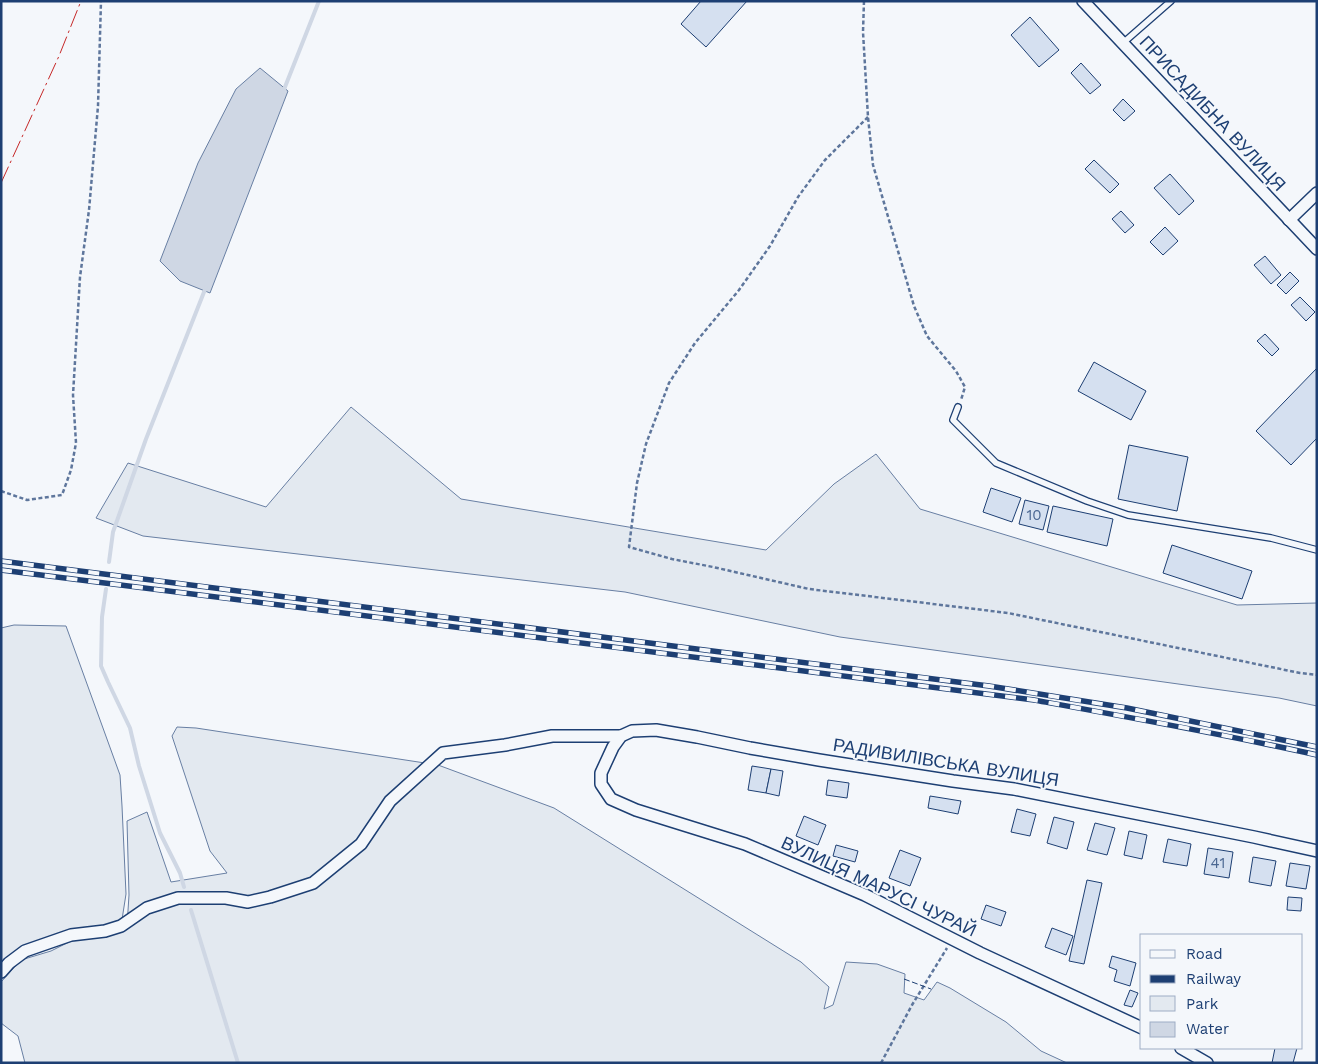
<svg xmlns="http://www.w3.org/2000/svg" width="1318" height="1064" font-family="'Work Sans',sans-serif">
	<rect width="100%" height="100%" fill="#f4f7fb"/>
	<!-- green -->
	<g fill="#e3e9f0" stroke="#687fa3">
		<polygon points="351,407 461,499 766,550 834,484 876,454 920,509 1237,605 1317,603 1317,706 1279,698 840,637 625,592 143,536 96,518 128,463 266,507"/>
		<polygon points="14,625 66,626 120,775 122,806 126,894 121,926 25,951 1,972 1,628"/>
		<polygon points="177,727 196,728 438,765 554,808 801,962 829,987 824,1009 833,1005 846,962 877,964 905,974 904,993 924,1000 937,982 950,988 1006,1022 1041,1051 1067,1063 25,1063 18,1036 1,1023 1,982 21,960 51,951 79,937 118,933 127,926 129,895 127,821 147,812 171,882 227,873 210,851 172,736"/>
	</g>
	<!-- water -->
	<polygon fill="#cfd7e4" stroke="#687fa3" points="260,68 288,91 210,293 180,281 160,261 198,163 236,89"/>
	<g fill="none" stroke-linecap="round" stroke-linejoin="round">
		<!-- stream -->
		<g stroke="#cfd7e4" stroke-width="4">
			<polyline points="283,92 319,1"/>
			<polyline points="109,562 113,532 146,439 206,287"/>
			<polyline points="106,589 102,617 101,666 108,682 130,728 139,766 160,833 180,873 184,887"/>
			<polyline points="191,910 238,1063"/>
		</g>
	</g>
	<!-- building -->
	<g fill="#d5e0f0" stroke="#1d3f73">
		<polygon points="701,1 747,1 706,47 681,24"/>
		<polygon points="1030,17 1059,50 1039,67 1011,35"/>
		<polygon points="1081,63 1101,85 1090,94 1071,73"/>
		<polygon points="1123,99 1135,111 1124,121 1113,110"/>
		<polygon points="1094,160 1119,184 1110,193 1085,169"/>
		<polygon points="1170,174 1194,201 1179,215 1154,188"/>
		<polygon points="1121,211 1134,225 1125,233 1112,219"/>
		<polygon points="1165,227 1178,241 1163,255 1150,242"/>
		<polygon points="1265,256 1281,275 1271,284 1254,265"/>
		<polygon points="1290,272 1299,281 1286,294 1277,285"/>
		<polygon points="1300,297 1315,312 1306,321 1291,305"/>
		<polygon points="1265,334 1279,349 1272,356 1257,341"/>
		<polygon points="1094,362 1146,391 1131,420 1078,391"/>
		<polygon points="1317,368 1317,438 1291,465 1256,431"/>
		<polygon points="1129,445 1188,457 1177,511 1118,499"/>
		<polygon points="991,488 1021,498 1012,522 983,512"/>
		<polygon points="1025,500 1049,506 1043,530 1019,524"/>
		<polygon points="1053,506 1113,519 1107,546 1047,532"/>
		<polygon points="1172,545 1252,571 1242,599 1163,573"/>
		<polygon points="752,766 771,769 766,793 748,790"/>
		<polygon points="771,769 783,771 779,796 766,793"/>
		<polygon points="828,780 849,783 847,798 826,795"/>
		<polygon points="930,796 961,801 958,814 928,808"/>
		<polygon points="1017,809 1036,814 1030,836 1011,832"/>
		<polygon points="804,816 826,825 818,845 796,836"/>
		<polygon points="1054,817 1074,822 1067,849 1047,843"/>
		<polygon points="1095,823 1115,828 1107,855 1087,850"/>
		<polygon points="1129,831 1147,835 1142,859 1124,855"/>
		<polygon points="1168,839 1191,844 1187,866 1163,862"/>
		<polygon points="836,845 858,851 855,862 833,856"/>
		<polygon points="1208,848 1233,852 1229,878 1204,874"/>
		<polygon points="900,850 921,858 910,886 889,878"/>
		<polygon points="1253,857 1276,861 1271,886 1249,882"/>
		<polygon points="1290,863 1310,866 1306,889 1286,886"/>
		<polygon points="1087,880 1102,883 1084,964 1069,961"/>
		<polygon points="1288,897 1302,898 1301,911 1287,910"/>
		<polygon points="986,905 1006,912 1001,926 981,919"/>
		<polygon points="1052,928 1073,936 1066,955 1045,947"/>
		<polygon points="1112,956 1136,963 1130,986 1114,981 1117,970 1109,967"/>
		<polygon points="1130,990 1138,993 1132,1007 1124,1005"/>
		<polygon points="1275,1048 1297,1048 1293,1063 1272,1063"/>
	</g>
	<g fill="none" stroke-linecap="round" stroke-linejoin="round">
		<defs>
			<g id="service">
				<polyline points="1123,43 1171,1"/>
				<polyline points="958,407 953,420 996,463 1087,501 1128,515 1271,538 1317,550"/>
			</g>
			<g id="minor">
				<polyline points="1083,1 1317,249"/>
				<polyline points="1289,220 1317,193"/>
				<polyline points="1,972 9,963 25,951 71,935 105,931 121,926 147,908 178,898 226,898 248,902 270,897 313,883 361,844 390,801 443,753 505,745 552,736 621,736"/>
				<polyline points="1142,1028 980,953 865,895 745,844 636,810 611,799 601,784 601,773 613,747 621,736 632,731 656,730 697,737 750,748 819,760 953,781 1014,789 1254,837 1317,851"/>
				<polyline points="1181,1048 1207,1063"/>
			</g>
		</defs>
		<!-- service casing -->
		<use href="#service" stroke="#1d3f73" stroke-width="8"/>
		<!-- minor casing -->
		<use href="#minor" stroke="#1d3f73" stroke-width="14"/>
		<!-- path -->
		<g stroke="#5e769c" stroke-width="2.5" stroke-dasharray="4 2.5" stroke-linecap="butt">
			<polyline points="864,1 863,32 868,117 873,165 914,306 927,336 956,371 965,387 961,400"/>
			<polyline points="868,117 825,160 798,197 770,246 739,290 695,343 669,383 646,444 637,483 629,547 672,559 713,567 809,589 1008,613 1300,673 1317,675"/>
			<polyline points="1,491 27,500 62,495 71,470 76,443 73,395 80,277 89,210 98,106 101,1"/>
			<polyline points="881,1063 912,1005 947,948"/>
		</g>
		<!-- service -->
		<use href="#service" stroke="#f4f7fb" stroke-width="5.5"/>
		<!-- minor -->
		<use href="#minor" stroke="#f4f7fb" stroke-width="11"/>
		<defs>
			<g id="rail">
				<polyline points="1,561 989,686 1127,708 1317,747"/>
				<path d="M1,570L1034,700C1128,717 1223,734 1317,755"/>
			</g>
		</defs>
		<!-- rail casing -->
		<use href="#rail" stroke="#1d3f73" stroke-width="5.5"/>
		<!-- rail -->
		<use href="#rail" stroke="#f4f7fb" stroke-width="4" stroke-dasharray="11" stroke-linecap="butt"/>
		<!-- fence -->
		<polyline stroke="#1d3f73" stroke-width="1" stroke-dasharray="6 2.5" stroke-linecap="butt" points="904,979 931,989"/>
		<!-- power -->
		<polyline stroke="#c62828" stroke-width="1" stroke-dasharray="18 4 2.5 4" stroke-linecap="butt" points="1,183 59,56 81,1"/>
	</g>
	<g text-anchor="middle" dominant-baseline="central" stroke-width="4" stroke-linejoin="round" paint-order="stroke">
		<!-- number labels -->
		<g font-size="15" fill="#4b6792">
			<text x="1034" y="515">10</text>
			<text x="1218" y="863">41</text>
		</g>
		<!-- street labels -->
		<g font-size="18" fill="#1d3f73" stroke="#f4f7fb">
			<text transform="translate(1213 113) rotate(47)">ПРИСАДИБНА ВУЛИЦЯ</text>
			<text transform="translate(946 762) rotate(9)">РАДИВИЛІВСЬКА ВУЛИЦЯ</text>
			<text transform="translate(879 886) rotate(25)">ВУЛИЦЯ МАРУСІ ЧУРАЙ</text>
		</g>
	</g>
	<!-- border -->
	<rect width="1318" height="1064" fill="none" stroke="#1d3f73" stroke-width="5"/>
	<!-- legend -->
	<rect x="1140" y="934" width="162" height="115" fill="#f4f7fb" stroke="#9eadc5"/>
	<rect x="1150" y="950" width="25" height="8" fill="#f4f7fb" stroke="#9eadc5"/>
	<text x="1186" y="959" font-size="15" fill="#1d3f73">Road</text>
	<rect x="1150" y="975" width="25" height="8" fill="#1d3f73" stroke="#9eadc5"/>
	<text x="1186" y="984" font-size="15" fill="#1d3f73">Railway</text>
	<rect x="1150" y="996" width="25" height="15" fill="#e3e9f0" stroke="#9eadc5"/>
	<text x="1186" y="1009" font-size="15" fill="#1d3f73">Park</text>
	<rect x="1150" y="1022" width="25" height="15" fill="#cfd7e4" stroke="#9eadc5"/>
	<text x="1186" y="1034" font-size="15" fill="#1d3f73">Water</text>
</svg>
